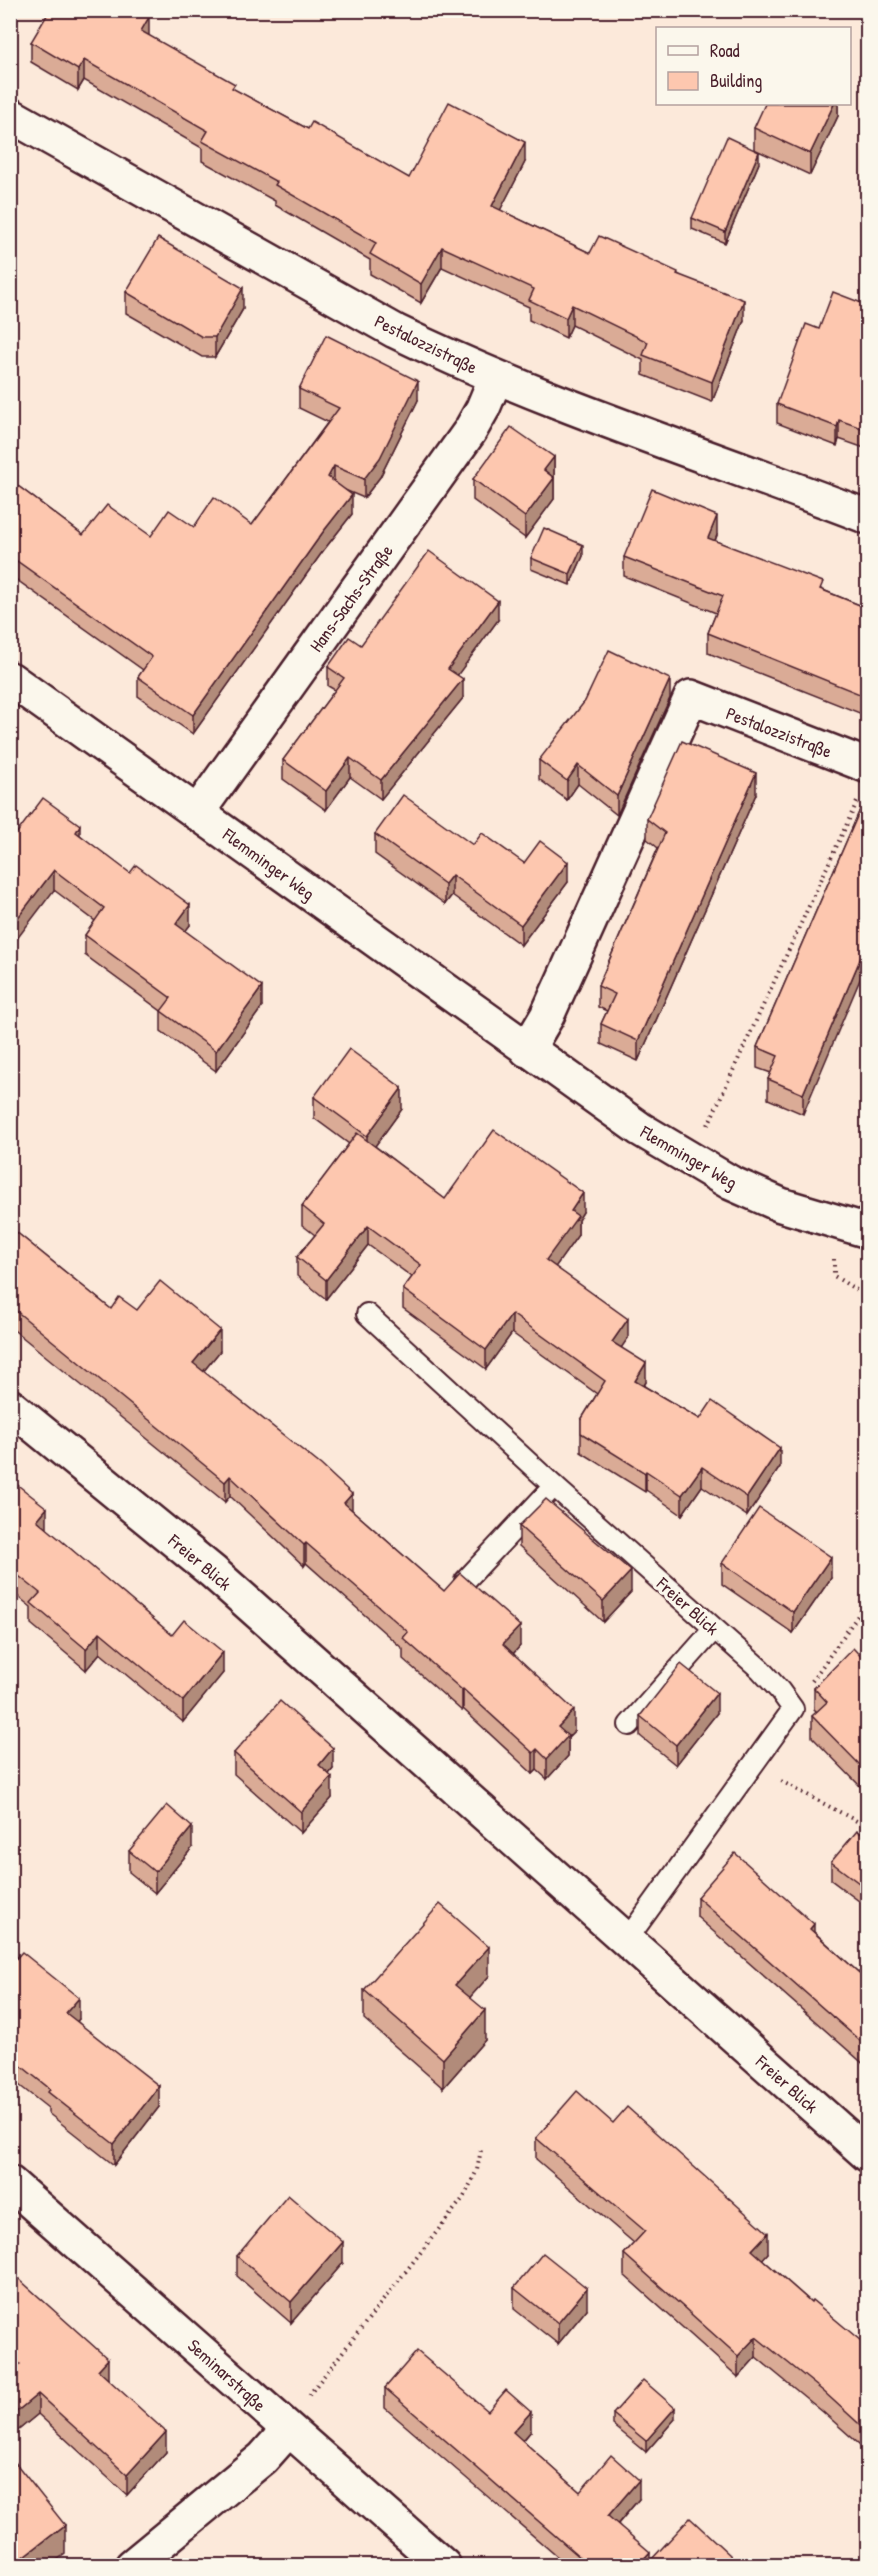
<svg xmlns="http://www.w3.org/2000/svg" width="878" height="2576" font-family="'Patrick Hand',sans-serif">
	<rect width="100%" height="100%" fill="#fce9da"/>
	<filter id="ink" filterUnits="userSpaceOnUse"><feTurbulence type="fractalNoise" baseFrequency=".0167" numOctaves="2"/><feDisplacementMap in="SourceGraphic" scale="12" xChannelSelector="R" yChannelSelector="G"/><feConvolveMatrix kernelMatrix="1 2 1 2 8 2 1 2 1" color-interpolation-filters="sRGB"/></filter>
	<g filter="url(#ink)">
		<g fill="none" stroke-linecap="round" stroke-linejoin="round">
			<defs>
				<g id="service">
					<polyline points="367,1314 554,1486 760,1669 780,1691 793,1709 626,1941"/>
					<polyline points="465,1581 554,1486"/>
					<polyline points="629,1725 714,1629"/>
				</g>
				<g id="minor">
					<path d="M10,115L395,331C547,405 710,456 868,517"/>
					<polyline points="10,679 640,1129 731,1183 781,1205 868,1231"/>
					<polyline points="197,813 470,431 483,408 496,377"/>
					<polyline points="527,1050 547,1016 691,697 868,766"/>
					<polyline points="10,1406 213,1572 868,2155"/>
					<polyline points="10,2183 444,2566"/>
					<polyline points="132,2566 263,2458 288,2430"/>
				</g>
			</defs>
			<!-- service casing -->
			<use href="#service" stroke="#4a1f2b" stroke-width="24"/>
			<!-- minor casing -->
			<use href="#minor" stroke="#4a1f2b" stroke-width="38"/>
			<!-- path -->
			<g stroke="#4a1f2b" stroke-width="4" stroke-dasharray="1.5 4.5" stroke-linecap="butt">
				<polyline points="708,1125 857,802"/>
				<polyline points="834,1259 834,1276 868,1297"/>
				<polyline points="812,1681 868,1601"/>
				<polyline points="781,1781 868,1827"/>
				<polyline points="309,2395 464,2197 477,2170 481,2150"/>
			</g>
			<!-- service -->
			<use href="#service" stroke="#fbf7ec" stroke-width="20"/>
			<!-- minor -->
			<use href="#minor" stroke="#fbf7ec" stroke-width="33"/>
		</g>
		<!-- wall -->
		<g fill="#daab96" stroke="#4a1f2b" stroke-width="1.5">
			<polygon points="149,36 235,90 308,129 409,178 525,162 500,210 590,253 678,274 744,320 712,402 643,375 643,360 572,325 566,338 529,320 529,307 442,267 421,303 370,274 370,260 275,205 275,201 202,161 202,148 84,80 78,90 31,62 31,42"/>
			<polygon points="838,104 838,116 810,175 754,149 754,128"/>
			<polygon points="759,163 725,243 692,229 692,218"/>
			<polygon points="126,292 243,309 215,357 202,357 126,313"/>
			<polygon points="867,305 867,449 839,439 837,446 777,423 777,404 819,329"/>
			<polygon points="299,389 418,400 380,477 364,498 345,490 352,514 323,551 193,734 138,696 138,677 143,670 10,575 10,480 83,535 151,536 194,527 252,525 328,422 299,408"/>
			<polygon points="554,457 554,499 525,538 473,500 473,479"/>
			<polygon points="717,535 715,541 823,590 867,608 867,716 708,653 708,633 716,613 624,576 624,557"/>
			<polygon points="583,556 570,585 531,569 531,558"/>
			<polygon points="498,620 457,675 463,698 381,799 350,777 326,810 283,779 283,760 335,690 328,686 328,667 361,645"/>
			<polygon points="670,698 617,815 578,784 567,800 539,779 539,760"/>
			<polygon points="756,794 638,1061 601,1044 601,1024 607,1011 598,1007 598,986 658,848 647,839 647,819"/>
			<polygon points="863,803 803,1114 768,1099 768,1079 771,1073 757,1068 757,1047"/>
			<polygon points="375,834 473,845 524,863 568,882 521,945 452,895 445,904 375,854"/>
			<polygon points="80,835 190,925 185,931 262,1007 216,1071 161,1031 161,1011 85,955 85,935 95,921 54,890 10,842"/>
			<polygon points="314,1097 402,1109 375,1146 445,1199 583,1212 578,1220 578,1235 555,1267 628,1338 621,1347 646,1382 644,1386 780,1467 747,1516 702,1486 682,1515 646,1490 645,1492 581,1452 581,1420 597,1394 512,1333 486,1369 403,1308 403,1289 412,1277 368,1245 326,1299 297,1276 297,1257 315,1235 302,1225 302,1206 349,1144 314,1118"/>
			<polygon points="10,1227 111,1309 137,1310 220,1351 203,1372 352,1510 444,1591 520,1646 513,1654 574,1731 568,1737 568,1756 547,1779 537,1770 533,1774 463,1709 462,1711 403,1659 403,1649 306,1563 304,1566 230,1496 225,1502 10,1327"/>
			<polygon points="10,1479 47,1529 172,1635 223,1673 183,1722 100,1653 86,1670 31,1624 31,1607 10,1590"/>
			<polygon points="519,1526 631,1592 603,1622 519,1546"/>
			<polygon points="722,1563 831,1578 793,1633 722,1584"/>
			<polygon points="867,1663 861,1787 812,1737 812,1716 817,1712 814,1709 814,1688"/>
			<polygon points="717,1713 676,1765 640,1736 640,1716"/>
			<polygon points="234,1753 333,1769 329,1774 332,1798 301,1833 234,1774"/>
			<polygon points="867,1837 867,1907 831,1880 831,1862"/>
			<polygon points="192,1848 155,1893 129,1872 129,1851"/>
			<polygon points="697,1897 814,1932 867,1980 867,2067 697,1917"/>
			<polygon points="10,1962 79,2019 77,2021 159,2107 114,2165 48,2113 48,2108 10,2078"/>
			<polygon points="489,1976 470,1997 485,2040 443,2088 364,2019 364,1990"/>
			<polygon points="536,2138 768,2253 762,2259 811,2302 867,2346 867,2451 823,2412 756,2357 738,2377 624,2275 624,2254 634,2243 536,2159"/>
			<polygon points="237,2256 343,2263 291,2323 237,2276"/>
			<polygon points="10,2271 108,2379 166,2452 127,2495 38,2414 10,2437"/>
			<polygon points="514,2288 587,2309 558,2344 514,2309"/>
			<polygon points="385,2388 488,2411 531,2431 523,2441 580,2492 639,2499 618,2524 650,2565 567,2565 385,2408"/>
			<polygon points="613,2414 675,2419 646,2452 613,2425"/>
		</g>
		<!-- shaded-wall -->
		<g fill="#b18b7a" stroke="#4a1f2b" stroke-width="1.5">
			<polygon points="149,17 149,37 141,31"/>
			<polygon points="84,60 84,80 78,90 78,70"/>
			<polygon points="834,104 838,104 838,116 810,175 810,154"/>
			<polygon points="525,142 525,162 492,226 492,206"/>
			<polygon points="759,152 759,163 725,243 725,232"/>
			<polygon points="442,247 442,267 421,303 421,284"/>
			<polygon points="243,288 243,309 215,357 215,337"/>
			<polygon points="744,300 744,320 712,402 712,382"/>
			<polygon points="572,305 572,325 566,338 566,318"/>
			<polygon points="418,381 418,400 380,477 364,498 364,479"/>
			<polygon points="839,420 839,439 837,446 837,427"/>
			<polygon points="554,457 554,478 544,470"/>
			<polygon points="334,466 334,485 328,477"/>
			<polygon points="554,478 554,499 525,538 525,517"/>
			<polygon points="352,495 352,514 323,551 193,734 193,715 323,532"/>
			<polygon points="717,516 717,535 708,558 708,538"/>
			<polygon points="583,545 583,556 570,585 570,574"/>
			<polygon points="498,601 498,620 448,688 448,669"/>
			<polygon points="463,679 463,698 381,799 381,780"/>
			<polygon points="670,679 670,698 617,815 617,796"/>
			<polygon points="350,758 350,777 326,810 326,791"/>
			<polygon points="578,765 578,784 567,800 567,781"/>
			<polygon points="756,773 756,794 638,1061 638,1041"/>
			<polygon points="80,825 80,845 76,832"/>
			<polygon points="568,862 568,882 521,945 521,925"/>
			<polygon points="54,870 54,890 10,948 10,928"/>
			<polygon points="452,875 452,895 445,904 445,884"/>
			<polygon points="190,905 190,925 176,944 176,924"/>
			<polygon points="867,943 867,963 803,1114 803,1094"/>
			<polygon points="262,987 262,1007 216,1071 216,1051"/>
			<polygon points="402,1088 402,1109 367,1157 367,1136"/>
			<polygon points="583,1193 583,1212 578,1220 578,1235 546,1280 546,1260 571,1211"/>
			<polygon points="368,1226 368,1245 326,1299 326,1280"/>
			<polygon points="512,1314 512,1333 486,1369 486,1350"/>
			<polygon points="628,1319 628,1338 612,1361 612,1342"/>
			<polygon points="220,1330 220,1351 193,1384 193,1363"/>
			<polygon points="646,1363 646,1382 635,1400 635,1381"/>
			<polygon points="780,1448 780,1467 747,1516 747,1497"/>
			<polygon points="702,1467 702,1486 682,1515 682,1495"/>
			<polygon points="646,1471 646,1490 645,1492 645,1473"/>
			<polygon points="230,1476 230,1496 225,1502 225,1482"/>
			<polygon points="352,1494 352,1514 344,1503"/>
			<polygon points="47,1508 47,1529 37,1520"/>
			<polygon points="306,1543 306,1563 304,1566 304,1545"/>
			<polygon points="831,1557 831,1578 793,1633 793,1612"/>
			<polygon points="631,1571 631,1592 603,1622 603,1601"/>
			<polygon points="520,1626 520,1646 503,1665 503,1644"/>
			<polygon points="100,1632 100,1653 86,1670 86,1649"/>
			<polygon points="223,1652 223,1673 183,1722 183,1701"/>
			<polygon points="463,1689 463,1709 462,1711 462,1690"/>
			<polygon points="717,1693 717,1713 676,1765 676,1745"/>
			<polygon points="574,1710 574,1731 568,1737 568,1756 547,1779 547,1759 558,1727"/>
			<polygon points="333,1748 333,1769 319,1786 319,1765"/>
			<polygon points="537,1749 537,1770 533,1774 533,1753"/>
			<polygon points="867,1759 867,1780 861,1787 861,1766"/>
			<polygon points="332,1777 332,1798 301,1833 301,1812"/>
			<polygon points="192,1827 192,1848 155,1893 155,1872"/>
			<polygon points="814,1924 814,1944 810,1929"/>
			<polygon points="489,1947 489,1976 455,2014 455,1985"/>
			<polygon points="79,1998 79,2019 66,2034 66,2013"/>
			<polygon points="485,2010 485,2040 443,2088 443,2059"/>
			<polygon points="159,2086 159,2107 114,2165 114,2144"/>
			<polygon points="768,2233 768,2253 752,2271 752,2250"/>
			<polygon points="343,2242 343,2263 291,2323 291,2302"/>
			<polygon points="587,2288 587,2309 558,2344 558,2323"/>
			<polygon points="756,2337 756,2357 738,2377 738,2356"/>
			<polygon points="108,2359 108,2379 98,2390 98,2370"/>
			<polygon points="38,2394 38,2414 10,2437 10,2417"/>
			<polygon points="675,2408 675,2419 646,2452 646,2441"/>
			<polygon points="531,2412 531,2431 513,2452 513,2432"/>
			<polygon points="166,2432 166,2452 127,2495 127,2475"/>
			<polygon points="639,2480 639,2499 608,2535 608,2516"/>
			<polygon points="65,2525 65,2554 50,2565 13,2565"/>
			<polygon points="650,2552 650,2565 638,2565"/>
			<polygon points="731,2556 731,2565 722,2565"/>
		</g>
		<!-- building -->
		<g fill="#fdc7af" stroke="#4a1f2b" stroke-width="1.5">
			<polygon points="50,10 138,10 149,17 141,31 235,84 232,88 308,129 312,122 409,178 449,102 525,142 492,206 590,253 599,236 678,272 677,274 744,300 712,382 643,355 648,342 572,305 566,318 529,300 534,289 442,247 421,284 370,254 376,243 275,185 277,182 202,141 208,131 84,60 78,70 31,42"/>
			<polygon points="765,104 834,104 810,154 754,128"/>
			<polygon points="727,137 759,152 725,232 692,218"/>
			<polygon points="158,238 243,288 215,337 202,337 126,292"/>
			<polygon points="833,292 867,305 867,430 839,420 837,427 777,404 806,324 819,329"/>
			<polygon points="326,335 418,381 380,458 364,479 334,466 328,477 352,495 323,532 193,715 138,677 152,657 10,556 10,480 83,535 107,505 151,536 169,510 194,527 214,497 252,525 339,408 299,389"/>
			<polygon points="511,427 554,457 544,470 554,478 525,517 473,479"/>
			<polygon points="652,489 717,516 708,538 823,582 820,589 867,608 867,697 708,633 723,596 624,557"/>
			<polygon points="544,528 583,545 570,574 531,558"/>
			<polygon points="429,551 498,601 448,669 463,679 381,780 350,758 326,791 283,760 344,678 328,667 349,637 361,645"/>
			<polygon points="609,650 670,679 617,796 578,765 567,781 539,760 585,701"/>
			<polygon points="682,741 756,773 638,1041 601,1024 615,994 598,986 665,833 647,819"/>
			<polygon points="403,795 473,845 482,833 524,863 540,841 568,862 521,925 452,875 445,884 375,834"/>
			<polygon points="43,798 80,825 76,832 130,873 136,865 190,905 176,924 262,987 216,1051 161,1011 171,998 85,935 104,908 54,870 10,928 10,842"/>
			<polygon points="863,803 867,805 867,943 803,1094 768,1079 778,1056 757,1047"/>
			<polygon points="349,1049 402,1088 367,1136 314,1097"/>
			<polygon points="494,1130 583,1193 571,1211 578,1216 546,1260 628,1319 612,1342 646,1363 635,1381 700,1419 712,1401 780,1448 747,1497 702,1467 682,1495 646,1471 645,1473 581,1433 581,1420 605,1381 512,1314 486,1350 403,1289 421,1265 368,1226 326,1280 297,1257 324,1224 302,1206 357,1133 445,1199"/>
			<polygon points="10,1227 111,1309 119,1297 137,1310 160,1281 220,1330 193,1363 321,1465 352,1494 344,1503 444,1591 460,1573 520,1626 503,1644 574,1710 558,1727 568,1736 547,1759 537,1749 533,1753 463,1689 462,1690 403,1638 408,1632 306,1543 304,1545 230,1476 225,1482 10,1306 10,1305 16,1298 10,1294"/>
			<polygon points="10,1479 47,1508 37,1520 172,1635 184,1620 223,1652 183,1701 100,1632 86,1649 31,1603 40,1593 10,1569"/>
			<polygon points="546,1499 631,1571 603,1601 519,1526"/>
			<polygon points="759,1508 831,1557 793,1612 722,1563"/>
			<polygon points="853,1648 867,1663 867,1759 861,1766 812,1716 827,1702 814,1688"/>
			<polygon points="681,1664 717,1693 676,1745 640,1716"/>
			<polygon points="280,1701 333,1748 319,1765 332,1777 301,1812 234,1753"/>
			<polygon points="167,1805 192,1827 155,1872 129,1851"/>
			<polygon points="857,1831 867,1837 867,1889 831,1862"/>
			<polygon points="735,1853 814,1924 810,1929 867,1980 867,2047 697,1897"/>
			<polygon points="440,1904 489,1947 455,1985 485,2010 443,2059 364,1990"/>
			<polygon points="22,1952 79,1998 66,2013 159,2086 114,2144 48,2092 50,2089 10,2057 10,1962 12,1963"/>
			<polygon points="577,2091 613,2123 627,2107 768,2233 752,2250 811,2302 812,2300 867,2346 867,2431 823,2391 756,2337 738,2356 624,2254 645,2231 536,2138"/>
			<polygon points="288,2195 343,2242 291,2302 237,2256"/>
			<polygon points="543,2253 587,2288 558,2323 514,2288"/>
			<polygon points="10,2271 108,2359 98,2370 166,2432 127,2475 38,2394 10,2417 10,2372 20,2364 10,2356"/>
			<polygon points="417,2351 488,2411 506,2390 531,2412 513,2432 580,2492 611,2455 639,2480 608,2516 650,2552 638,2565 589,2565 385,2388"/>
			<polygon points="643,2380 675,2408 646,2441 613,2414"/>
			<polygon points="10,2456 65,2525 13,2565 10,2565"/>
			<polygon points="690,2518 731,2556 722,2565 657,2565 651,2560"/>
		</g>
	</g>
	<g text-anchor="middle" dominant-baseline="central" stroke-width="6" stroke-linejoin="round" paint-order="stroke">
		<!-- street labels -->
		<g font-size="18" fill="#4a1f2b" stroke="#fbf7ec">
			<text transform="translate(426 344) rotate(26)">Pestalozzistraße</text>
			<text transform="translate(351 598) rotate(-54)">Hans-Sachs-Straße</text>
			<text transform="translate(779 732) rotate(21)">Pestalozzistraße</text>
			<text transform="translate(269 864) rotate(36)">Flemminger Weg</text>
			<text transform="translate(689 1157) rotate(30)">Flemminger Weg</text>
			<text transform="translate(200 1562) rotate(40)">Freier Blick</text>
			<text transform="translate(688 1606) rotate(42)">Freier Blick</text>
			<text transform="translate(787 2084) rotate(42)">Freier Blick</text>
			<text transform="translate(227 2375) rotate(42)">Seminarstraße</text>
		</g>
	</g>
	<!-- margin -->
	<rect width="878" height="2576" fill="none" stroke="#fbf7ec" stroke-width="36"/>
	<rect x="18" y="18" width="842" height="2540" fill="none" stroke="#4a1f2b" stroke-width="2" filter="url(#ink)"/>
	<!-- legend -->
	<rect x="656" y="27" width="195" height="78" fill="#fbf7ec" stroke="#b4a19f" stroke-width="1.5"/>
	<rect x="668" y="46" width="30" height="9" fill="#fbf7ec" stroke="#b4a19f" stroke-width="1.5"/>
	<text x="710" y="57" font-size="18" fill="#4a1f2b">Road</text>
	<rect x="668" y="72" width="30" height="18" fill="#fdc7af" stroke="#b4a19f" stroke-width="1.5"/>
	<text x="710" y="87" font-size="18" fill="#4a1f2b">Building</text>
</svg>
